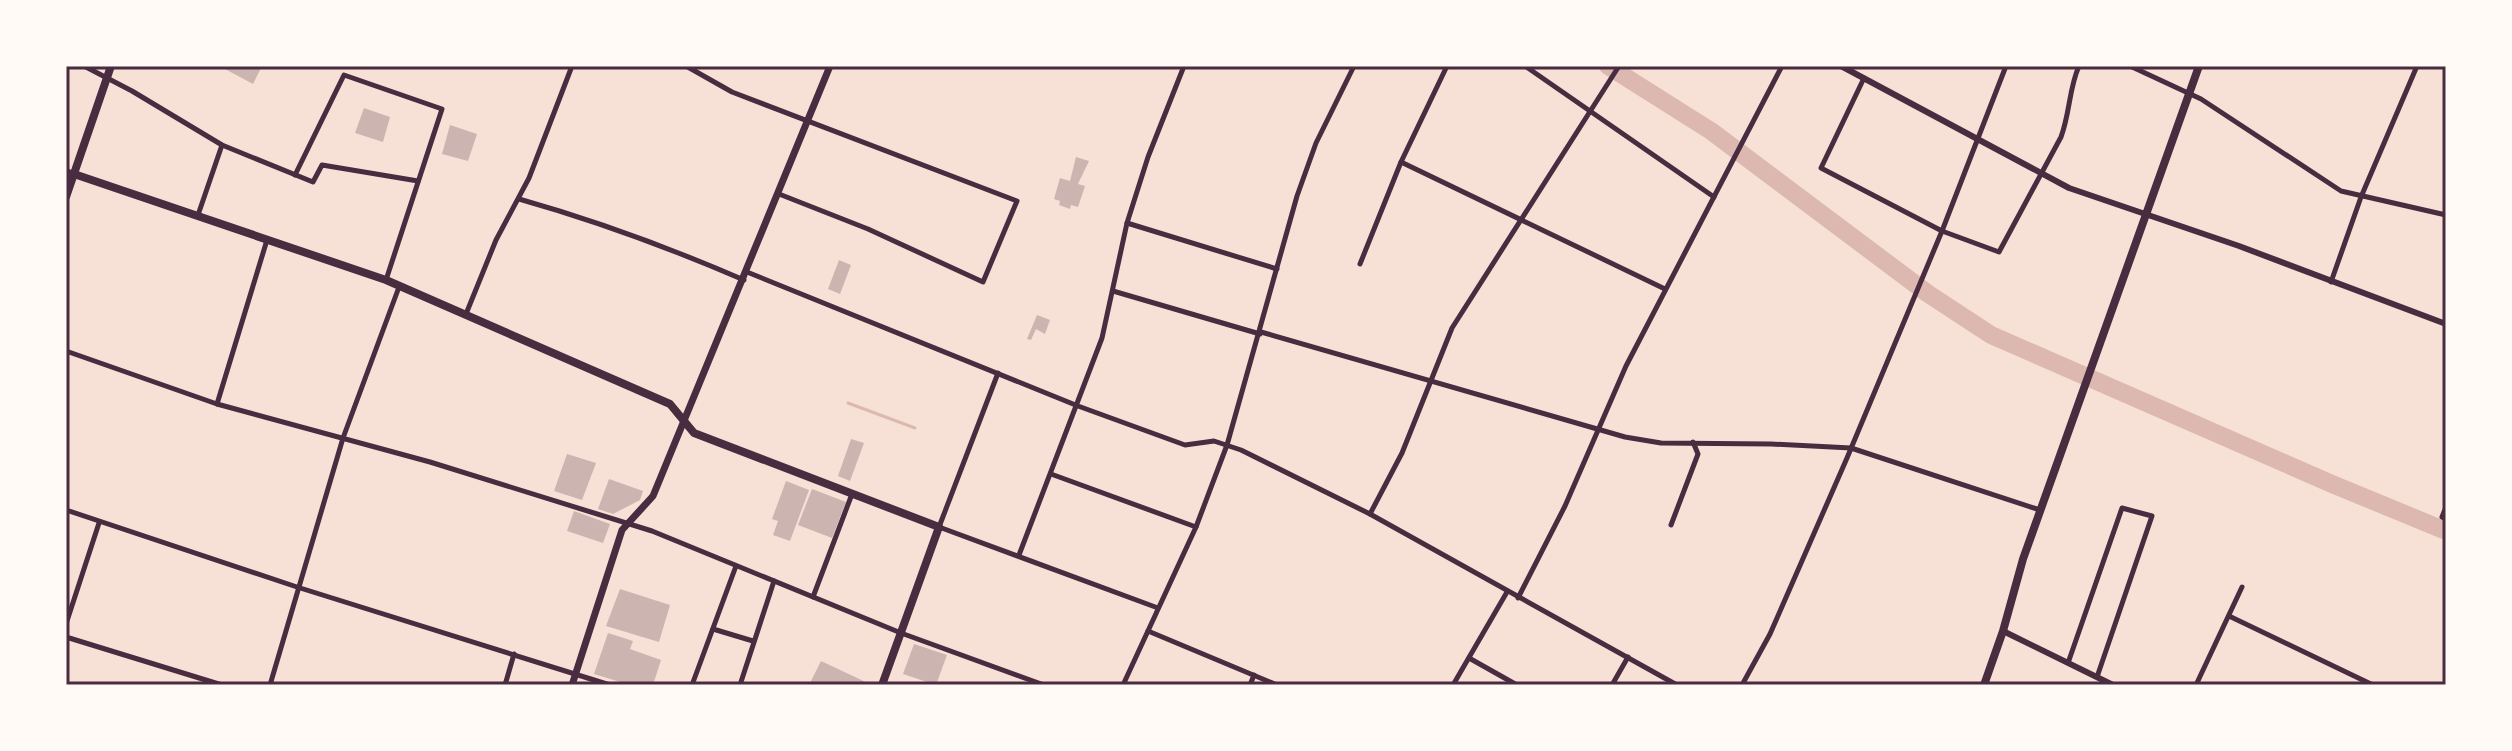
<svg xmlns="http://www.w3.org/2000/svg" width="2512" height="751" font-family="'DejaVu Sans',sans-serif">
	<rect width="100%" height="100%" fill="#f7e1d7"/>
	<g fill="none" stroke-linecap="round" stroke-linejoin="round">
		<!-- stream -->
		<polyline stroke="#dcb8b0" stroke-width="3" points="848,403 915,428"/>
		<!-- river -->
		<polyline stroke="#dcb8b0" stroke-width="18" points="1608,66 1711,131 1927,293 1991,335 2332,484 2446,531"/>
	</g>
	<!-- building -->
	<g fill="#ccb4b1">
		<polygon points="226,66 262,66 253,84 225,69"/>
		<polygon points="364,108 390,117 383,142 355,133"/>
		<polygon points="450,125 477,134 468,161 442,154"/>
		<polygon points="1076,157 1089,161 1078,184 1085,186 1078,207 1071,205 1070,209 1059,205 1060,201 1054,199 1060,178 1070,181"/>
		<polygon points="839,260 851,265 840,294 828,289"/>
		<polygon points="1037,315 1050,320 1045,334 1036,329 1031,340 1027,339"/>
		<polygon points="851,439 864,443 850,481 838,476"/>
		<polygon points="567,454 596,463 582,500 554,491"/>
		<polygon points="609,479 643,491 640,500 613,514 598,509"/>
		<polygon points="786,481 809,490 790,541 773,535 778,521 772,519"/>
		<polygon points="812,489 846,502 832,538 798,525"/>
		<polygon points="574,511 610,524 603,543 567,531"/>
		<polygon points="620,589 670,605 659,642 606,626"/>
		<polygon points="608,633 633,641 630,649 661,660 653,685 630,685 594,674"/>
		<polygon points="914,644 947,655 936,685 903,674"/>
		<polygon points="821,661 872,685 809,685"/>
	</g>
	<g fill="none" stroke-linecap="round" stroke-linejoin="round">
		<!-- minor -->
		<g stroke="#4a2c40" stroke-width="5">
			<polyline points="84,66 132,91 222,145 313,182 322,165 418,181"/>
			<polyline points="686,66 732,92 1017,201 983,282 868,229 779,194"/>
			<polyline points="1525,66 1714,197"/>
			<polyline points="2130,66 2201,99 2341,191 2446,215"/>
			<path d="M1864,78L1821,168L1942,231L1999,252L2061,137C2070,113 2069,88 2079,66"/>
			<polyline points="1401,162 1665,289"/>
			<polyline points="295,175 344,75 442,109 386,280"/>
			<path d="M519,199C597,221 670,248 744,280"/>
			<polyline points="198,215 222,145"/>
			<polyline points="1127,223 1277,269"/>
			<polyline points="1360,264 1401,162 1447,66"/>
			<polyline points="747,272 1078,406 1185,445 1214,441 1241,450 1370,514 1677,685"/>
			<polyline points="2331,282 2361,197 2417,66"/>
			<polyline points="1113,291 1260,334"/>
			<polyline points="466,314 496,240 529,178 572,66"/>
			<polyline points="1261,332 1625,437 1661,443 1771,444 1851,448 2040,510"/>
			<polyline points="66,351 217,404 430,462 652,531 901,633 1044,685"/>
			<polyline points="998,373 939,527 1158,608"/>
			<polyline points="217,404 267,240"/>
			<polyline points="1051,474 1196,527"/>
			<polyline points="2446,507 2442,517 2446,519"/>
			<polyline points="66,510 297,587 610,685"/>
			<polyline points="1370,514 1402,453 1452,328 1619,66"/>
			<polyline points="1671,525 1698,454 1693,442"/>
			<polyline points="1019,555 1102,338 1127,223 1148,157 1184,66"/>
			<polyline points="813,597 852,494"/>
			<polyline points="1518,598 1565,506 1626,366 1782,66"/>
			<polyline points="2229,616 2373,685"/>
			<polyline points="66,624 99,523"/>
			<polyline points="713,629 753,641"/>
			<polyline points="1148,631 1277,685"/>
			<polyline points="66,637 222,685"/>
			<polyline points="1469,658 1517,685"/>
			<polyline points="2068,663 2122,508 2152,516 2097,677"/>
			<polyline points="270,685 343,438 399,287"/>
			<polyline points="505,685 514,654"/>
			<polyline points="692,685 736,566"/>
			<polyline points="740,685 774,581"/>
			<polyline points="1123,685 1196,527 1227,445 1297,196 1316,143 1354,66"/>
			<polyline points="1250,685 1254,675"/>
			<polyline points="1453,685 1507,592"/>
			<polyline points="1612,685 1628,657"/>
			<polyline points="1742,685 1770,634 1847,458 1942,231 2006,66"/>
			<polyline points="2196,685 2242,587"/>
		</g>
		<!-- tertiary -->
		<g stroke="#4a2c40" stroke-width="6">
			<polyline points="1841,66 2069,188 2239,246 2446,324"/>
			<polyline points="66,171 74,174"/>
			<polyline points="2003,631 2113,685"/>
		</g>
		<!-- secondary -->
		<polyline stroke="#4a2c40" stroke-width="7" points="572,685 622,530 653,496 830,66"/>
		<!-- primary -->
		<g stroke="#4a2c40" stroke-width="8">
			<polyline points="74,174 386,280 670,404 694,433 939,527 882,685"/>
			<polyline points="66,197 111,66"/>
			<polyline points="1984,685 2003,631 2023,559 2199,66"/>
		</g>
	</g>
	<!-- border -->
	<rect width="2512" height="751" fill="none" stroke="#fffaf5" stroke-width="136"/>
	<rect x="68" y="68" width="2376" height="615" fill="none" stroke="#4a2c40" stroke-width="3"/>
</svg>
